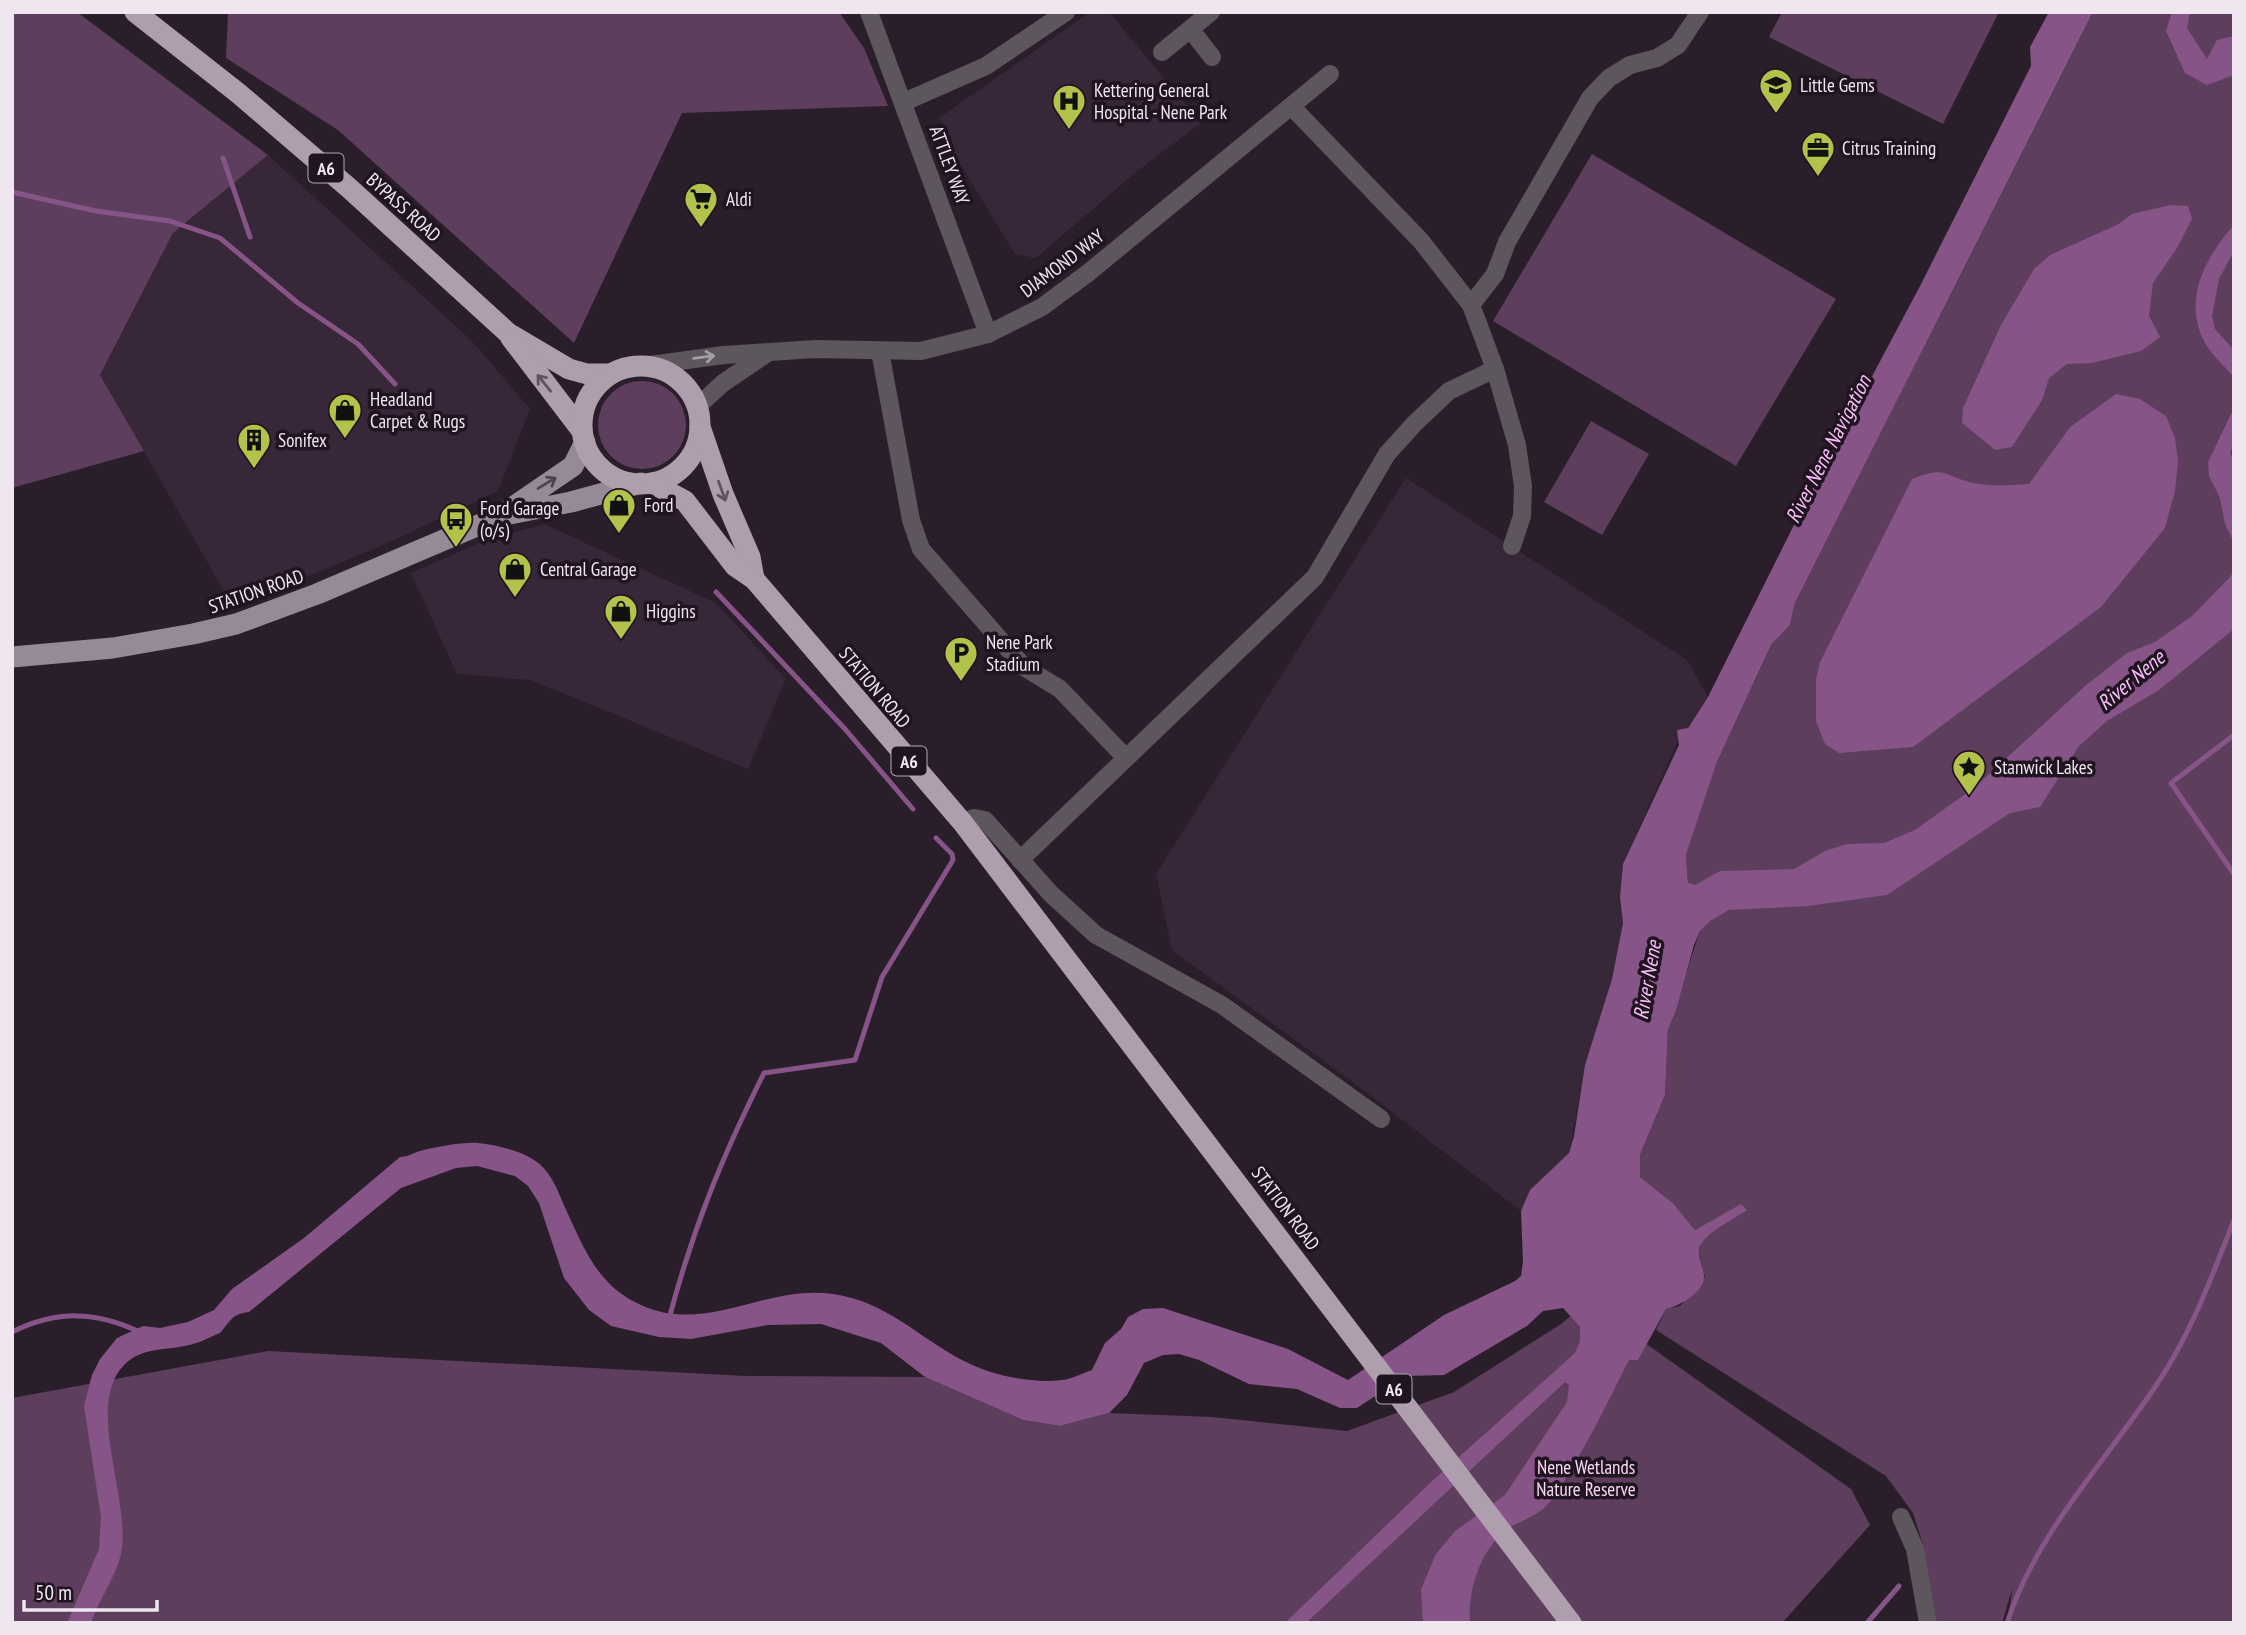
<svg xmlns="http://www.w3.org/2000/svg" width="2246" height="1635" font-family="'PT Sans Narrow',sans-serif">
	<rect width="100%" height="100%" fill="#2a1e2b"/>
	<!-- built -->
	<g fill="#382738">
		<polygon points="1090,12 1109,12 1201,123 1136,172 1036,258 1015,254 948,144 952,139 939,118"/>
		<polygon points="268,155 471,340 530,409 498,491 379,547 233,607 100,375 173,233"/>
		<polygon points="1406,478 1687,660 1708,697 1679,739 1623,864 1620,897 1623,923 1612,979 1585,1065 1569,1154 1530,1190 1521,1211 1358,1086 1172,950 1156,874"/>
		<polygon points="544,524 716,603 786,679 748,769 531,680 457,674 411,573 491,538"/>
	</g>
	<!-- green -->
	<g fill="#5d3e5d">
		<polygon points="12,12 77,12 268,155 173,233 100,375 144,451 12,488"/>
		<polygon points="228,12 839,12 864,48 888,106 682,113 574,343 338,130 226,58"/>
		<polygon points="1782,12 1999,12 1943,124 1769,37"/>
		<polygon points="2093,12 2234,12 2234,1623 2008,1623 2012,1589 2002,1623 1937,1623 1923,1545 1913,1513 1886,1476 1656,1330 1666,1309 1680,1306 1705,1277 1698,1252 1702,1242 1741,1205 1695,1230 1673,1203 1640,1177 1640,1155 1665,1095 1668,1029 1700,931 1688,883 1686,855 1717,762 1771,645 1790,625 1795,603"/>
		<polygon points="1592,154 1836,299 1736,466 1493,321"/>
		<circle cx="642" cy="425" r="44"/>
		<polygon points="1591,421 1649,454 1602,535 1544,502"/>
		<polygon points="1592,1299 1645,1343 1851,1489 1870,1525 1782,1623 12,1623 12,1398 268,1351 746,1376 925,1377 1023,1420 1060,1426 1109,1413 1212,1417 1347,1431 1454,1392 1561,1324"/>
	</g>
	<!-- water -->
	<g fill="#865487">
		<path d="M2049,12H2093L1795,603L1790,625L1771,645L1717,762L1686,855L1688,883L1695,885L1720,871L1794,869L1825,851L1847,844L1884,843L1915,830L1975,787L2085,686L2127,653L2155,642L2192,616L2231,576L2234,567V629L2159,690L2107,721L2079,746L2040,807L2010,813L1887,895L1808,906L1729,910L1710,921L1700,931L1694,945L1676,1010L1668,1029L1665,1095L1640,1155V1177L1673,1203L1695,1230L1741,1204L1747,1210C1734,1219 1711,1230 1702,1243C1694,1253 1703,1263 1704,1275C1706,1291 1680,1306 1666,1309L1638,1360H1629C1606,1406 1582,1455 1554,1497C1545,1510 1532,1517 1520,1522C1484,1537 1467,1587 1470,1623H1423L1421,1589L1436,1554L1455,1531L1505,1495L1567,1402L1569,1385L1565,1382L1306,1623H1285L1431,1482L1575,1353L1580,1341V1327L1563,1308L1543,1311L1527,1326L1444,1375L1406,1376L1357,1408H1340L1297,1389L1249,1384L1199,1360L1179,1354L1163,1355L1144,1363L1127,1395L1109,1413L1060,1426L1023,1420L925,1377L881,1343L821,1324L768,1325L691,1339L659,1337L611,1326L589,1310L564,1278L539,1203L528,1186L515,1176L477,1166L456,1168L401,1188L249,1312C231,1314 230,1322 220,1333C210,1337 200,1343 189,1345C166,1351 143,1346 124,1365C84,1406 132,1501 121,1554C115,1579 99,1599 91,1623H67L99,1549L101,1517L84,1406L92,1375L100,1359L117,1338L143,1326L160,1328L188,1322L214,1310L232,1289L304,1238L400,1157C408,1157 413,1153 420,1151C436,1147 462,1142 478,1143C496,1145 519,1150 534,1160C549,1169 557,1188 563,1203C583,1246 596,1285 641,1305C706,1335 766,1284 833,1294C888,1302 917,1337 964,1361C990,1375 1032,1384 1062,1380C1072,1379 1083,1373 1092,1370L1105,1343L1121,1329L1128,1317L1143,1309L1163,1308L1288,1349L1348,1380L1444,1315L1515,1281L1521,1276L1523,1262L1521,1211L1530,1190L1569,1153L1574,1136L1585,1065L1612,979L1623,923L1620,897L1623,864L1679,745L1677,730L1688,728L1708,697L1811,491L1919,288L2031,66L2030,47Z"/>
		<polygon points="2172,12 2190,12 2187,28 2207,59 2217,40 2234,36 2234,75 2207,85 2185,73 2166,31"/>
		<polygon points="2170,205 2188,206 2192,219 2177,248 2153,283 2149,316 2160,337 2141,351 2092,363 2067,364 2049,378 2042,400 2012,447 1995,450 1962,423 1963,408 2001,325 2034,269 2050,255 2119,224 2132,214"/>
		<path d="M2234,225V251L2219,279L2212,316L2215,329L2234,350V377C2224,366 2209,352 2203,339C2183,297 2207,255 2234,225Z"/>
		<path d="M2116,394L2140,399L2166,416L2175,438L2178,461L2175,491L2165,528L2101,607L1913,747L1839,753L1825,744L1816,721V679L1820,662L1912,479C1947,465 1942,476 1974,483C1992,487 2011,485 2029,484L2070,427Z"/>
		<polygon points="2234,408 2234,444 2230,453 2234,461 2234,543 2225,524 2220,498 2209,476 2208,462"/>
	</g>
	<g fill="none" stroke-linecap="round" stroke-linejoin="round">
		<!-- stream -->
		<g stroke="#865487" stroke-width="5">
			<polyline points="223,158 250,237"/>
			<polyline points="12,192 96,211 170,221 220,238 298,303 358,344 395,384"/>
			<polyline points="716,592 845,729 913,809"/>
			<polyline points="2234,735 2171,783 2234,874"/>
			<path d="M669,1319C693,1228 722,1157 764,1073L855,1060L882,977L953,860L952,854L936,838"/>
			<path d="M12,1332C57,1310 96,1311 140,1332"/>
			<polyline points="1867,1623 1899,1586"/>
			<path d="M2007,1623C2036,1533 2106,1461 2157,1384C2191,1334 2212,1276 2234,1220"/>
		</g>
		<!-- minor -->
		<g stroke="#5d565d" stroke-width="18">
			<polyline points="869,12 988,334"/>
			<polyline points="1191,30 1212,57"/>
			<polyline points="1162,52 1211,12"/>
			<polyline points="904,102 986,66 1066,12"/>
			<polyline points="1291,106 1421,241 1471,305 1495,369 1517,445 1523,486 1522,516 1512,546"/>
			<polyline points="1471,305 1495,274 1507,242 1590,98 1609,78 1630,65 1657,58 1678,45 1700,12"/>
			<polyline points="880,351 911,520 921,549 1024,667 1060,689 1125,757"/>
			<polyline points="643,366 724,355 815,349 921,351 988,334 1042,307 1088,273 1330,74"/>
			<polyline points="697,407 723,383 766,354"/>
			<polyline points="963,823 974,818 985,820 1051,894 1096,935 1222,1005 1381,1119"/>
			<polyline points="1020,860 1315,577 1387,454 1415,423 1449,391 1495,369"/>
			<polyline points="1901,1517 1915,1549 1928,1623"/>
		</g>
		<!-- major -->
		<g stroke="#978a97" stroke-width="21">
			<polyline points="505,515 571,502 641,483"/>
			<polyline points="12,657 113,648 193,634 236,624 317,594 500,516 573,466 585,442"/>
		</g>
		<!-- highway -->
		<g stroke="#ae9eae" stroke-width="21">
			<polyline points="135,12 238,93 349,188 508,333 569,369 587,374 610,374"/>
			<polyline points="511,338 582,431"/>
			<circle cx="641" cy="425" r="59"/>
			<polyline points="700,427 723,494 750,557 754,579"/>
			<polyline points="652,483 685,501 735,566 754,579 963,823 1571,1623"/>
		</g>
	</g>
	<!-- one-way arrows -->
	<defs><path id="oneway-shaft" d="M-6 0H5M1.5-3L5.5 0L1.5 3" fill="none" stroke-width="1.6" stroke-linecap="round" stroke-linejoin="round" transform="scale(1.75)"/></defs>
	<use stroke="#a69ea6" href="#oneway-shaft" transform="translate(704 357) rotate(-7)"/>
	<g stroke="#605260">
		<use href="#oneway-shaft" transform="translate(544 383) rotate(-129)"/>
		<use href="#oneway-shaft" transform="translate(722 491) rotate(70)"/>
	</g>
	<use stroke="#504350" href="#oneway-shaft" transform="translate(547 483) rotate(-31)"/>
	<!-- icons -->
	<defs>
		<symbol id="school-pin" viewBox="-11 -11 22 30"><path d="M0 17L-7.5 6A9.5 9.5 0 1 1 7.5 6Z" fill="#b2c24b" stroke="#211421"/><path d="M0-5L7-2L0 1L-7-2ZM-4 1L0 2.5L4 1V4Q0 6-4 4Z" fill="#111"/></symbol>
		<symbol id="hospital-pin" viewBox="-11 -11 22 30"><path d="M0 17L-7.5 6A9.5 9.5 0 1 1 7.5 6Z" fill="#b2c24b" stroke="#211421"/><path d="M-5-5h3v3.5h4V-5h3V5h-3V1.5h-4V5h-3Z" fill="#111"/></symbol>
		<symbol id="office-pin" viewBox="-11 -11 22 30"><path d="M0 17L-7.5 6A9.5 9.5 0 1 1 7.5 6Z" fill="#b2c24b" stroke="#211421"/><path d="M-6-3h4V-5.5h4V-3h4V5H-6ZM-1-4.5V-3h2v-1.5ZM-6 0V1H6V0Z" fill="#111"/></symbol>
		<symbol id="supermarket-pin" viewBox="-11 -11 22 30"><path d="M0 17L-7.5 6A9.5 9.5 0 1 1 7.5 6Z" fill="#b2c24b" stroke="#211421"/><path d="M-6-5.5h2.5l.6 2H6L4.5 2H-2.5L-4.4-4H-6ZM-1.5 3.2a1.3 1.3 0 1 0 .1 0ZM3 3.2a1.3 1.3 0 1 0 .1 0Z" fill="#111"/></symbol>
		<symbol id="shop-pin" viewBox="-11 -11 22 30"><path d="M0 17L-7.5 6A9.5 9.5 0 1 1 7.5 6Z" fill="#b2c24b" stroke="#211421"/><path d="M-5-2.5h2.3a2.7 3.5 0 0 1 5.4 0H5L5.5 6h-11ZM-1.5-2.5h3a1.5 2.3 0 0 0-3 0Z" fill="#111"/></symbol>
		<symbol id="building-pin" viewBox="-11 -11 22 30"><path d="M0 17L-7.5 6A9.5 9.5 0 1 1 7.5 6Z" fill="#b2c24b" stroke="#211421"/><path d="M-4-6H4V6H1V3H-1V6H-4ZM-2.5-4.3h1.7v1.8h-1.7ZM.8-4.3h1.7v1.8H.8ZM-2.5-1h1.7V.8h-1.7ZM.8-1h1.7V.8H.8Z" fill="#111"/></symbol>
		<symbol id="bus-pin" viewBox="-11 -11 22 30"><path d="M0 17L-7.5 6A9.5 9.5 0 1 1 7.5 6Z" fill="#b2c24b" stroke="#211421"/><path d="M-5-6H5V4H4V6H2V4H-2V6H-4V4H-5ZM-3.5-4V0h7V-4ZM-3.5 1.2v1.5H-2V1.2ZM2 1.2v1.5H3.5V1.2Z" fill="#111"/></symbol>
		<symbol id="parking-pin" viewBox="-11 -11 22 30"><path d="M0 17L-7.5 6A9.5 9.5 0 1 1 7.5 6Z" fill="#b2c24b" stroke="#211421"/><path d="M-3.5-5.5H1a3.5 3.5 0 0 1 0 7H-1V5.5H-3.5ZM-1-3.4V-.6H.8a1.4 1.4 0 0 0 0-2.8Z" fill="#111"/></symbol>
		<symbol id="sight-pin" viewBox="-11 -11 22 30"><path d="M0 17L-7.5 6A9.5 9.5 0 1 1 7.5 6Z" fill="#b2c24b" stroke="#211421"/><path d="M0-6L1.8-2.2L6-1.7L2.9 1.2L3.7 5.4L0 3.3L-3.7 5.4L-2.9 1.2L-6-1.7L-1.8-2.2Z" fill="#111"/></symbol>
	</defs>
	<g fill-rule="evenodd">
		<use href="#school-pin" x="1757" y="66" width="38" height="52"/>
		<use href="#hospital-pin" x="1050" y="82" width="38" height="52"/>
		<use href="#office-pin" x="1799" y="129" width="38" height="52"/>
		<use href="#supermarket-pin" x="682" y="180" width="38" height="52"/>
		<use href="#shop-pin" x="326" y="391" width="38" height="52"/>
		<use href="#building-pin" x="235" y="421" width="38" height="52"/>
		<use href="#shop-pin" x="600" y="486" width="38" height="52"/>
		<use href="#bus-pin" x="437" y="500" width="38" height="52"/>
		<use href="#shop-pin" x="496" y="550" width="38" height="52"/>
		<use href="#shop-pin" x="602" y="592" width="38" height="52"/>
		<use href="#parking-pin" x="942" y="634" width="38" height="52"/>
		<use href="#sight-pin" x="1950" y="748" width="38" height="52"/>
	</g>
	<g text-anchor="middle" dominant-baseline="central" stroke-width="7" stroke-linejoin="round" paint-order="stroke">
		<!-- shield labels -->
		<g fill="#211421" stroke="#b1a7b1" stroke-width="2">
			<rect x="308.5" y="153.5" width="35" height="29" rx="5"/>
			<rect x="891.5" y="746.5" width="35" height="29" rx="5"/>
			<rect x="1376.5" y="1374.5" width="35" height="29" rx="5"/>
		</g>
		<g font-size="18" font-weight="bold" fill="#efe6ef">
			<text x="326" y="168">A6</text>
			<text x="909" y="761">A6</text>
			<text x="1394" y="1389">A6</text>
		</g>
		<!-- poi labels -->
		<g font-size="19" fill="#efe6ef" stroke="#211421" text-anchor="start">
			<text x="1800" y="85">Little Gems</text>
			<text x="1094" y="90">Kettering General<tspan x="1094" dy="22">Hospital - Nene Park</tspan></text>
			<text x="1842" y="148">Citrus Training</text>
			<text x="726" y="199">Aldi</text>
			<text x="370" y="399">Headland<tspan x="370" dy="22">Carpet &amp; Rugs</tspan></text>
			<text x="278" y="440">Sonifex</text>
			<text x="644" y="505">Ford</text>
			<text x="480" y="508">Ford Garage<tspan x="480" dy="22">(o/s)</tspan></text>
			<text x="540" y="569">Central Garage</text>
			<text x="646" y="611">Higgins</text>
			<text x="986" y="642">Nene Park<tspan x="986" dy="22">Stadium</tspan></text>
			<text x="1994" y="767">Stanwick Lakes</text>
		</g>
		<!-- street labels -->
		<g font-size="19" fill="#efe6ef" stroke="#211421">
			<text transform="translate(950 165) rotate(70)">ATTLEY WAY</text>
			<text transform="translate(404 207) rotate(42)">BYPASS ROAD</text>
			<text transform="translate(1062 263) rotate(-37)">DIAMOND WAY</text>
			<text transform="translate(256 591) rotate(-19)">STATION ROAD</text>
			<text transform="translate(875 687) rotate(50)">STATION ROAD</text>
			<text transform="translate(1286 1208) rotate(53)">STATION ROAD</text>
		</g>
		<!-- park labels -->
		<g font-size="19" fill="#f7d9f7" stroke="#211421">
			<text x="1586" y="1467">Nene Wetlands<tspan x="1586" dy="22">Nature Reserve</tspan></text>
		</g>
		<!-- water labels -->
		<g font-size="21" font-style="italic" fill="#f9bffa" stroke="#211421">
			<text transform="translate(1828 449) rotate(-63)">River Nene Navigation</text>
			<text transform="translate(2131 680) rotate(-40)">River Nene</text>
			<text transform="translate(1647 980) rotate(-80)">River Nene</text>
		</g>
	</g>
	<!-- border -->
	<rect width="2246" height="1635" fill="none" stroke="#efe6ef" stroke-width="28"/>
	<!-- scale -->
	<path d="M24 1600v10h133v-10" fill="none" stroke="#efe6ef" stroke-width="3.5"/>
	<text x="35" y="1600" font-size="21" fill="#efe6ef" stroke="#211421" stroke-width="5" paint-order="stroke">50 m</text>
</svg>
